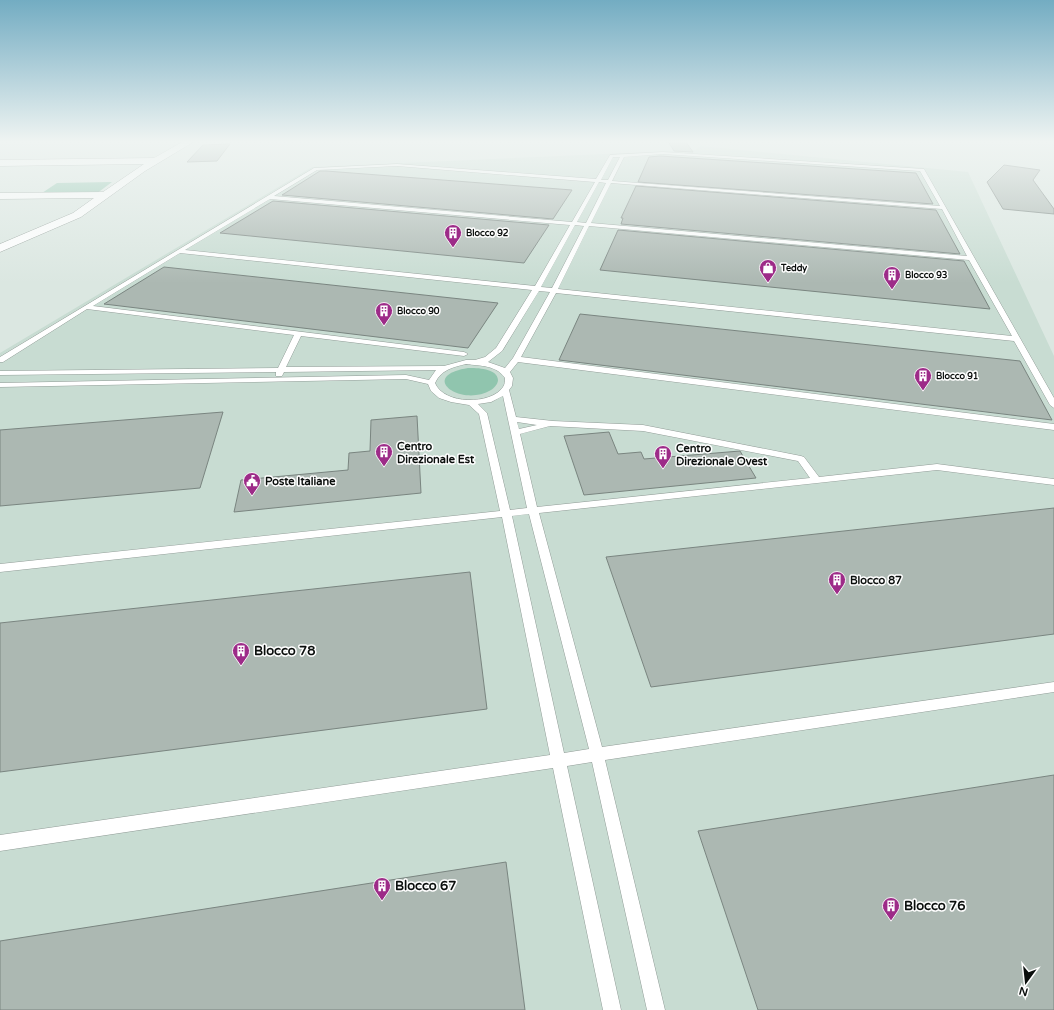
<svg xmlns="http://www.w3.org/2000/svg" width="1054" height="1010" font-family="'Varela Round',sans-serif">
	<rect width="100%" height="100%" fill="#dbe7e1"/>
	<!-- built -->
	<polygon fill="#c8dcd2" points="701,146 968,172 1054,356 1054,1010 0,1010 0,353 312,167 695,150"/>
	<!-- green -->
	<g fill="#90c5ae">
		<polygon points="112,182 96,194 39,195 57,183"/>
		<path d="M468,368C477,368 497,368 498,380C498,384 494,388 491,390C461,408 417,376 468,368Z"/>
	</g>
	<!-- building -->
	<g fill="#acb8b2" stroke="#7a8580">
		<polygon points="668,141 685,141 693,152 674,151"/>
		<polygon points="230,144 217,161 187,162 203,145"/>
		<polygon points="660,156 916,173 933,204 638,182 649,157"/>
		<polygon points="1004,165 1040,170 1033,180 1054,209 1054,214 1003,209 987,182"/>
		<polygon points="320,171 326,171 572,190 553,219 282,195"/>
		<polygon points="636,186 936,210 960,254 621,224 623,218 621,218"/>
		<polygon points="273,201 549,225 524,263 220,233"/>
		<polygon points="618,230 964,261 990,309 600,270"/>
		<polygon points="164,267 498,303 468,348 104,304"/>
		<polygon points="580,314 1020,361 1052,420 559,360"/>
		<polygon points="223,412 200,488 0,506 0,430"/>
		<polygon points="417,416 421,493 234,512 241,480 348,470 349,453 370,451 371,420"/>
		<polygon points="609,432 618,454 641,452 644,459 740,451 756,478 584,495 564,436"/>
		<polygon points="1054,508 1054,634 651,687 606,557"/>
		<polygon points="470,572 487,709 0,772 0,623"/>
		<polygon points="1054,775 1054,1010 758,1010 698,831"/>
		<polygon points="506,862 525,1010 0,1010 0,941"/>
	</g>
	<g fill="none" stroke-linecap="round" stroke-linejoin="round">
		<defs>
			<path id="service" d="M663,152L924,169L1054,398V408L1050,405L1014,341L556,293L521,357L1054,424V430L518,362L510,372L513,378L512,386L509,390L516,417L553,421L643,425L801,456L804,457L819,477L937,464L1054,479V485L937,470L539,513L602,747L1054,682V692L605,760L665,1010H647L592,762L567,766L621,1010H603L553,768L0,851V835L550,755L502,517L0,572V564L500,511L479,414L469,405L451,402L439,398L431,391L428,384L406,379L0,387V383L406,375L429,380L436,370L284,372L282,376H276V372L0,375V371L278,368L294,335L87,309L3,362H0V357L314,168L397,164L596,179L610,155ZM663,154L920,171L940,206L612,181L624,157ZM613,157H620L608,180H601ZM397,166L595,182L572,222L274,196L317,170ZM599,182L606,183L586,223L577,222ZM611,183L942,209L967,256L591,223ZM270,199L570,225L535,286L185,250ZM575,225L584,226L552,288L541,287ZM589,226L969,260L1012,336L558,289ZM180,253L532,290L496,348L485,357L475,360H466L444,366L286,367L301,336L464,356L468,354L464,352L93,306ZM539,291L550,292L513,358L505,368L488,362L502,351ZM466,364C481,366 496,365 505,378C505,381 505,384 503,387C491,405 444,405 435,383C441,370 453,367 466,364ZM503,396L527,508L510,510L487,413L478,404L491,402ZM517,422L537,425L519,429ZM550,426L643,431L798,461L810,478L537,507L520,434ZM529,514L589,749L564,753L512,516Z"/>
			<polygon id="minor" points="184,141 195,141 145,171 81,217 0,252 0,244 73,213 94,198 0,199 0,193 103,192 144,164 0,166 0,160 154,158"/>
		</defs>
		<!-- service casing -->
		<use href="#service" stroke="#919c97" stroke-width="1"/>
		<!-- minor casing -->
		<use href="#minor" stroke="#919c97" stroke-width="1"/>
		<!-- service -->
		<use href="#service" fill="#fff" fill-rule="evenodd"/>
		<!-- minor -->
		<use href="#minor" fill="#fff" fill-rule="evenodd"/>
	</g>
	<!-- sky -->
	<linearGradient id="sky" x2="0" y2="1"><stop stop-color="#73acc2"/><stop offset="0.5" stop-color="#eff4f2"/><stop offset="1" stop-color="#eff4f2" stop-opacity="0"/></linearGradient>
	<rect width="1054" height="283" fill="url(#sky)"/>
	<!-- icons -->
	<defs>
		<symbol id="building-pin" viewBox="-11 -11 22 30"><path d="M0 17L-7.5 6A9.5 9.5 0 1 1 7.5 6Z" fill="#9d2b88" stroke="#fff"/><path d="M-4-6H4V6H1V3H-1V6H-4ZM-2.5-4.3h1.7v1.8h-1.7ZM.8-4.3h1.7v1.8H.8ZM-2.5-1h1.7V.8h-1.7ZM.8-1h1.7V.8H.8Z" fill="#fff"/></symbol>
		<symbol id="shop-pin" viewBox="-11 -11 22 30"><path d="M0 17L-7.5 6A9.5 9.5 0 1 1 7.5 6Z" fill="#9d2b88" stroke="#fff"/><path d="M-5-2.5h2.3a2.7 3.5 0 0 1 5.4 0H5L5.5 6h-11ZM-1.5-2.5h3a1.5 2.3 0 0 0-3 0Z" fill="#fff"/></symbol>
		<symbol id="civic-pin" viewBox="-11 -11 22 30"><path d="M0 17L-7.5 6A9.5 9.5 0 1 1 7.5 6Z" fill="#9d2b88" stroke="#fff"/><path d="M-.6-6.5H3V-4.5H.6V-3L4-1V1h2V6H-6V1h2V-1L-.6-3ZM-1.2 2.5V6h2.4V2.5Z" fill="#fff"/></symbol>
	</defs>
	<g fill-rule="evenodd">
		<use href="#building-pin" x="443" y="223" width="20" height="27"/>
		<use href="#shop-pin" x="758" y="258" width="20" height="27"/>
		<use href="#building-pin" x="882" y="265" width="20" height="27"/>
		<use href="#building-pin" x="374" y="301" width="20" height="27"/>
		<use href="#building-pin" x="913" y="366" width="20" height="27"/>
		<use href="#building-pin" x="374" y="442" width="20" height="27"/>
		<use href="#building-pin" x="653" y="444" width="20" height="27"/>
		<use href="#civic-pin" x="242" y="471" width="20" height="27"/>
		<use href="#building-pin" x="827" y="570" width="20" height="27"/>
		<use href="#building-pin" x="231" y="641" width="20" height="27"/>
		<use href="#building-pin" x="372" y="876" width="20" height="27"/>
		<use href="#building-pin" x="881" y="896" width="20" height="27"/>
	</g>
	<g text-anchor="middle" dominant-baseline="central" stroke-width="3" stroke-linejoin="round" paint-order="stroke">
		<!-- far-poi labels -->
		<g font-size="9" font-weight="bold" fill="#0a0e0c" stroke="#fff" text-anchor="start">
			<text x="466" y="233">Blocco 92</text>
			<text x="781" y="268">Teddy</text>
			<text x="905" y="275">Blocco 93</text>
			<text x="397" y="311">Blocco 90</text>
			<text x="936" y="376">Blocco 91</text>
		</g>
		<!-- poi labels -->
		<g font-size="11" font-weight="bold" fill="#0a0e0c" stroke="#fff" text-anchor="start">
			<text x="397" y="446">Centro<tspan x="397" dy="13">Direzionale Est</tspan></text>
			<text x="676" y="448">Centro<tspan x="676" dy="13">Direzionale Ovest</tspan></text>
			<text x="265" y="481">Poste Italiane</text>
			<text x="850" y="580">Blocco 87</text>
		</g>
		<!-- near-poi labels -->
		<g font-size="13" font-weight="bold" fill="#0a0e0c" stroke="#fff" text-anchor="start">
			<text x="254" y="651">Blocco 78</text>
			<text x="395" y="886">Blocco 67</text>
			<text x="904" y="906">Blocco 76</text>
		</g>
	</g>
	<!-- north arrow -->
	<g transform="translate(1026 982) rotate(195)" stroke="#ffffff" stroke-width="3" paint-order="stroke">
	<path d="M0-3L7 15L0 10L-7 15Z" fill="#0a0e0c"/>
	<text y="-6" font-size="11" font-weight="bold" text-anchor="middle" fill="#0a0e0c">N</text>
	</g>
</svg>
